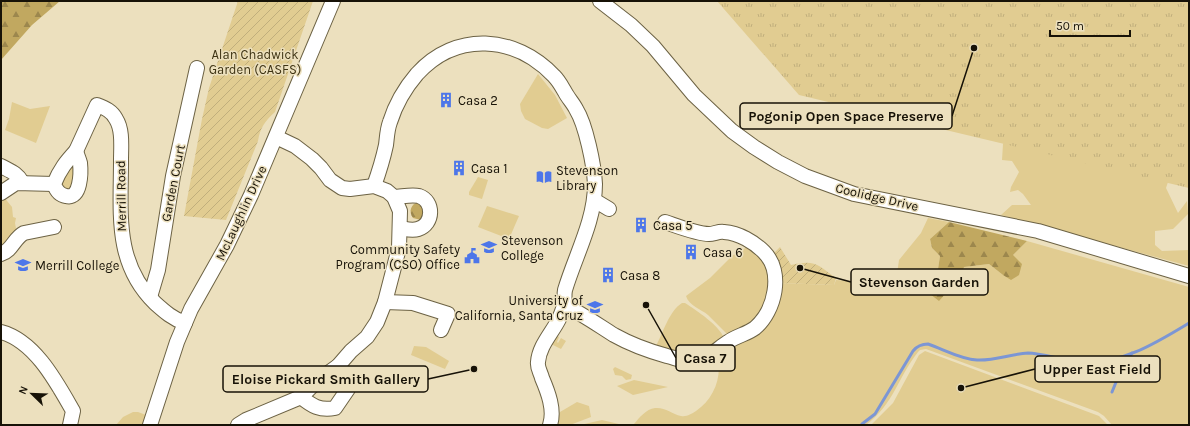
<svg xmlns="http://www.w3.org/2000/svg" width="1190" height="426" font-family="Karla,sans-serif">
	<defs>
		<pattern id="forest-firs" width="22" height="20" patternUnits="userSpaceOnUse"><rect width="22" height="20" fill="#c1a860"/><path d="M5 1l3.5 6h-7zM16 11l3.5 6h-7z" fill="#9c874d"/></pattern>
		<pattern id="park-tufts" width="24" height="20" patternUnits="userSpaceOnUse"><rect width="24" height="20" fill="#e1cc91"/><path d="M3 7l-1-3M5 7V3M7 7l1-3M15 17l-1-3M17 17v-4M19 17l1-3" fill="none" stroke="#c0ae7c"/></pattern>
		<pattern id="garden-furrows" width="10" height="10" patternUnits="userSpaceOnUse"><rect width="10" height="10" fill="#e1cc91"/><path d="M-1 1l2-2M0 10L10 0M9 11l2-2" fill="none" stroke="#c0ae7c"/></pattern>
	</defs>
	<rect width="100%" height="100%" fill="#ece0be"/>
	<!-- grass -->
	<g fill="#e1cc91">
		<polygon points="538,74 555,95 567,118 548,129 542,128 525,119 521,111 520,104"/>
		<polygon points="12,102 30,109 50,106 36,143 5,130 9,119"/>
		<polygon points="1009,128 1170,176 1166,188 1178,213 1187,201 1188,214 1173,229 1155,231 1155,245 1162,251 1189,250 1189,266 1001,215 1012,205 1031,205 1023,194 1018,190 1010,192 1011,187 1019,172 1012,161 1002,160 1003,144"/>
		<polygon points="73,163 76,167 71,190 64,189 59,180"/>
		<polygon points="478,177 488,180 482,199 469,195 469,192"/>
		<polygon points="3,196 12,207 13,217 16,218 15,223 17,234 1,252 1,197"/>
		<polygon points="487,206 519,216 509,239 478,227"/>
		<path d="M928,218L949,222L930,239L932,248L940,256L936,282L930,294L947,292L959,285L964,267L989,264L1003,275L1013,255L1027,241L1189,287V425H1112L1104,416L1098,412L926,349L920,350L918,352C898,377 894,404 866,425H631L634,424C639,418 646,409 655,408C665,407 672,414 681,416C687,417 691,414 696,411C714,399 723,376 717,355L756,332L779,283L834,285L836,280L852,281L868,289L876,284L885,290L892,288L897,274L899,260L921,233Z"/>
		<path d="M749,244L759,251L773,281L758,322L729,336C722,329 715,322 708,315C701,309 689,306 686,296L710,278L733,255L742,251Z"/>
		<path d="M682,303H685C697,311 719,325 724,338L697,358L656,346C663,333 669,311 682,303Z"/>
		<polygon points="556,335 559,337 557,342 558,343 561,338 566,341 561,349 551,344"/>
		<polygon points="414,346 426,347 449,361 445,369 411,355"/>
		<polygon points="925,351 1099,416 1108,425 871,425 893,403 919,355"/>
		<polygon points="615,367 632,375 631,379 626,380 622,376 615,375 613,369"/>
		<polygon points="634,380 668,387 633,395 617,386"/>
		<polygon points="577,402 589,406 591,417 570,425 557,425 560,412"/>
		<polygon points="133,412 138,412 146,415 142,425 116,425 123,417"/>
		<polygon points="602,420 623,425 580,425"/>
	</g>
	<!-- forest -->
	<g fill="url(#forest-firs)">
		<polygon points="1,1 60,1 32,25 1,60"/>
		<path d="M419,202L427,206L421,220L413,218C408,211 411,204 419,202Z"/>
		<polygon points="949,222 1027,241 1013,255 1022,264 1019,275 1011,280 1003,275 989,264 964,267 959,285 947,292 939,301 930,294 936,282 940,256 932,248 930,239"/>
	</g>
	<!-- park -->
	<polygon fill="url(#park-tufts)" points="717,1 1189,1 1189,188 799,95"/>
	<!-- garden -->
	<g fill="url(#garden-furrows)">
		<path d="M238,1H313L275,112C265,121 260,128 258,141L226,220L184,216L202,119L209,88Z"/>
		<path d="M780,247L791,265C815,259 818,265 836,278L834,285L779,283L773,254Z"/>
	</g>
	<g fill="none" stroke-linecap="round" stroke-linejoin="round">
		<!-- stream -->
		<g stroke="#7c96d4" stroke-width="3">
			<polyline points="1112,392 1123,365 1132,353"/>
			<path d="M862,424L875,414L913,351C917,346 921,344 928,344C943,349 960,359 977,360C994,361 1011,354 1028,353C1042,353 1064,361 1079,362C1119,366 1156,343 1189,323"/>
		</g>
		<defs>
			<g id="minor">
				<polyline points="600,1 631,25 653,46 694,95 732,131 754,147 778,162 805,176 854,194 1038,231 1189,276"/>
				<path d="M76,151L97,105C105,108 112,111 116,119C123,130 121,147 121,160C121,213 114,263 155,303C165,312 173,319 185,323"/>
				<path d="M76,151C77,155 79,159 80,163C81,172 81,200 66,196C59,195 56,190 54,184C60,169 66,162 76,151Z"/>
				<path d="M1,166C10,171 17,173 22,182"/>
				<path d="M374,186C379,172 383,159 386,145C387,138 387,130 390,122C395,106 405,88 417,74C456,31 515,35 554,76C559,81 562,87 565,92C568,98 573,103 576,109C586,125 594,165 595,184C595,221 575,256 565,290C564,295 565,299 564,303C564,308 561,314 559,319C552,333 539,346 538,362C537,368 541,373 542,378C548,392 555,410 550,425"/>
				<polyline points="1,193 16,183 54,184"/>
				<path d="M394,197C401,197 411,194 419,196C434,201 434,224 418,229C412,231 406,229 400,228"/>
				<polyline points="594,200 609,209"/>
				<path d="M1,254C12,251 14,238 24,233L54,227"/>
				<polyline points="150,297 158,270 173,176 197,68"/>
				<polyline points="385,302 413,303 448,314 441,330"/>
				<path d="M564,305C581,313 598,325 614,335C630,344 649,351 667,356C675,358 683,361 691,362C705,362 717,349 728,342C736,336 747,334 755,328C775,311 784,272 764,252C754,242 739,233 724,232C719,231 714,234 709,234C697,234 677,226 665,222"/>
				<path d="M1,332C35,341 57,383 73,411L70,425"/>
				<path d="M301,397C312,406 320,411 335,408L348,389L338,366"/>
				<polyline points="150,425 177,342 191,309 227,245 251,195 333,1"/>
				<polyline points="238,425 246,420 301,397 317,381 338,366 351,351 367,337 377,322 385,302 399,248 400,211 394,197 387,191 374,186 350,189 342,188 330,180 321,168 312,159 295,146 276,137"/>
			</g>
		</defs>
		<!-- minor casing -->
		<use href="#minor" stroke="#6c6244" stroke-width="16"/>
		<!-- minor -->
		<use href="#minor" stroke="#fff" stroke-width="14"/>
	</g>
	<!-- icons -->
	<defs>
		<symbol id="building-bare" viewBox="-9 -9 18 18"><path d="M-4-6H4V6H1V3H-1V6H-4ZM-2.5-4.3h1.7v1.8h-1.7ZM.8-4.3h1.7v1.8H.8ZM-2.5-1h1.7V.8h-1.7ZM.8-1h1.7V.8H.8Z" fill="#4d76e9" stroke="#ece0be" stroke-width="2.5" paint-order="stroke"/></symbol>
		<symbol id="library-bare" viewBox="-9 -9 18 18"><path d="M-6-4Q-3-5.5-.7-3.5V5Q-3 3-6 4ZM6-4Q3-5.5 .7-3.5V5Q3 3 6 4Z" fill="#4d76e9" stroke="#ece0be" stroke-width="2.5" paint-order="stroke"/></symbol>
		<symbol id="university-bare" viewBox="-9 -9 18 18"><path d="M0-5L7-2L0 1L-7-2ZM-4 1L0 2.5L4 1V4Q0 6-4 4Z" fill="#4d76e9" stroke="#ece0be" stroke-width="2.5" paint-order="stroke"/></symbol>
		<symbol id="civic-bare" viewBox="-9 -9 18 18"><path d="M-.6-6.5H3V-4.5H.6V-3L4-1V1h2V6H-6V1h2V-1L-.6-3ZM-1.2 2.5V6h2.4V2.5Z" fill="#4d76e9" stroke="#ece0be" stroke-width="2.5" paint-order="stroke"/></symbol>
	</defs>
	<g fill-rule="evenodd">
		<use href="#building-bare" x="435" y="89" width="22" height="22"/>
		<use href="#building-bare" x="448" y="157" width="22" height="22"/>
		<use href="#library-bare" x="533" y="166" width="22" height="22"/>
		<use href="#building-bare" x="630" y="214" width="22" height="22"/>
		<use href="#university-bare" x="478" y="236" width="22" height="22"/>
		<use href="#building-bare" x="680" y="241" width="22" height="22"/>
		<use href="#civic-bare" x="461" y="245" width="22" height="22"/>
		<use href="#university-bare" x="12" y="254" width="22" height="22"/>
		<use href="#building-bare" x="597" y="264" width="22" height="22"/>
		<use href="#university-bare" x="584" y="296" width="22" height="22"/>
	</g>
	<g text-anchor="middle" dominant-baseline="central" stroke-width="3" stroke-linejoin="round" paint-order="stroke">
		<!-- park labels -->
		<g font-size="13" fill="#3e3313" stroke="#ece0be">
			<text x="255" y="54">Alan Chadwick<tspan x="255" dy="15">Garden (CASFS)</tspan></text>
		</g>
		<!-- poi labels -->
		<g font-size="13" fill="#171207" stroke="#ece0be" text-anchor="start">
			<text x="458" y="100">Casa 2</text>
			<text x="471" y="168">Casa 1</text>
			<text x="556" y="170">Stevenson<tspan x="556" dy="15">Library</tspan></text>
			<text x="653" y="225">Casa 5</text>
			<text x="501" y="240">Stevenson<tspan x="501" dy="15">College</tspan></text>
			<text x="460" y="249" text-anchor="end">Community Safety<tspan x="460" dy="15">Program (CSO) Office</tspan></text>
			<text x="703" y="252">Casa 6</text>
			<text x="35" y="265">Merrill College</text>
			<text x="620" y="275">Casa 8</text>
			<text x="583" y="300" text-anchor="end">University of<tspan x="583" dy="15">California, Santa Cruz</tspan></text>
		</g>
		<!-- street labels -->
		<g font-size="13" fill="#171207" stroke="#ece0be">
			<text transform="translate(173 183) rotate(-79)">Garden Court</text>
			<text transform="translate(121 196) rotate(-91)">Merrill Road</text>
			<text transform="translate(877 197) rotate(13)">Coolidge Drive</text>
			<text transform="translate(241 213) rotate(-65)">McLaughlin Drive</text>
		</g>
	</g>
	<!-- callouts -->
	<path fill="none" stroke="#171207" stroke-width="1.5" d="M974 48L952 116M800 268L851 282M646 305L676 358M961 388L1035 369M474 369L428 379"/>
	<g fill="#171207" stroke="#ece0be" stroke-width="1.5">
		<circle cx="974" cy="48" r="4"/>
		<circle cx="800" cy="268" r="4"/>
		<circle cx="646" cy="305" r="4"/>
		<circle cx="961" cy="388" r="4"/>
		<circle cx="474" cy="369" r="4"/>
	</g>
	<g fill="#ece0be" stroke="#171207" stroke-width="1.5">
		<rect x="740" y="103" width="212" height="26" rx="4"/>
		<rect x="851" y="269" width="137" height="26" rx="4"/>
		<rect x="676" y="345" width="59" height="26" rx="4"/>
		<rect x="1035" y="356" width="125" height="26" rx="4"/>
		<rect x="223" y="366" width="205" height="26" rx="4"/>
	</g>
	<g font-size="14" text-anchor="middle" font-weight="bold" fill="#171207">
		<text x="846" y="121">Pogonip Open Space Preserve</text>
		<text x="919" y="287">Stevenson Garden</text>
		<text x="705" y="363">Casa 7</text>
		<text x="1097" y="374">Upper East Field</text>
		<text x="326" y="384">Eloise Pickard Smith Gallery</text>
	</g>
	<!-- border -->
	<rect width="1190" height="426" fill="none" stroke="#171207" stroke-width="4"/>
	<!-- north arrow -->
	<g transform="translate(32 394) rotate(293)" stroke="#ece0be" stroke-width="3" paint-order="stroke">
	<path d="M0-3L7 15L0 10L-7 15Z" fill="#171207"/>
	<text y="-6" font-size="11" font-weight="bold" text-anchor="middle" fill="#171207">N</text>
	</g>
	<!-- scale -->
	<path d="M1050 30v6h80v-6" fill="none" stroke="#171207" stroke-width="2"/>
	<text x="1056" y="30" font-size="12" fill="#171207" stroke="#ece0be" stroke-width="3" paint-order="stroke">50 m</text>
</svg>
